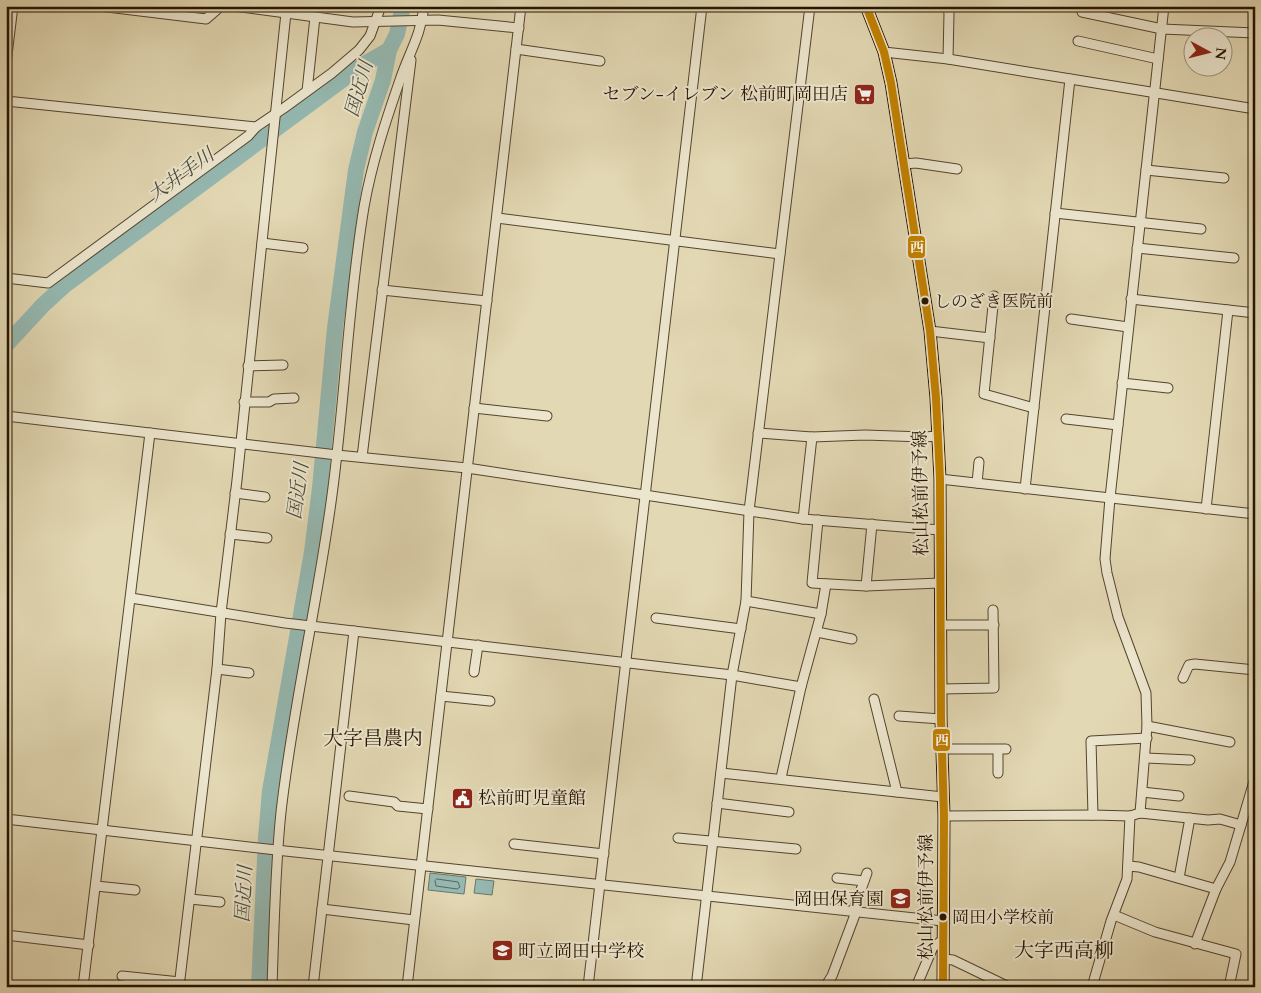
<svg xmlns="http://www.w3.org/2000/svg" width="1261" height="993" font-family="Cardo,'Noto Serif JP',serif">
	<rect width="100%" height="100%" fill="#e2d8b3"/>
	<filter id="stains"><feTurbulence type="fractalNoise" baseFrequency=".004" numOctaves="4"/><feColorMatrix values="0 0 0 0 .2 0 0 0 0 .09 0 0 0 0 .02 0 0 0 .5 -.17"/></filter>
	<radialGradient id="worn" r=".72"><stop offset=".6" stop-color="#630" stop-opacity="0"/><stop offset="1" stop-color="#630" stop-opacity=".3"/></radialGradient>
	<!-- water -->
	<g fill="#95b9b2" stroke="#68776b">
		<polygon points="430,873 466,877 464,894 428,890"/>
		<polygon points="476,879 494,881 492,895 474,893"/>
	</g>
	<g fill="none" stroke-linecap="round" stroke-linejoin="round">
		<!-- shore -->
		<polygon stroke="#5c6659" stroke-width="1" points="437,879 458,882 460,887 457,889 436,886 435,881"/>
		<!-- river -->
		<g stroke="#95b9b2" stroke-width="16">
			<polyline points="6,345 43,305 65,285 361,66 389,50"/>
			<polyline points="259,987 266,838 270,791 312,552 320,488 335,328 356,170 365,132 383,80 389,50 397,34 403,6"/>
		</g>
		<defs>
			<g id="minor">
				<polyline points="99,6 206,19 221,6"/>
				<polyline points="233,6 353,22 438,20 519,28"/>
				<polyline points="947,6 949,13 948,59"/>
				<polyline points="1082,12 1162,29 1255,33"/>
				<polyline points="1078,41 1158,59"/>
				<polyline points="516,49 600,61"/>
				<polyline points="884,52 948,59 1255,109"/>
				<polyline points="6,63 13,6"/>
				<polyline points="307,91 315,17"/>
				<polyline points="6,101 256,127 284,108 332,73 359,50 370,36 381,6"/>
				<polyline points="904,164 916,163 957,169"/>
				<polyline points="1146,170 1224,178"/>
				<polyline points="1055,213 1201,229"/>
				<polyline points="497,218 780,254"/>
				<polyline points="262,243 303,248"/>
				<polyline points="1137,248 1234,258"/>
				<polyline points="6,278 48,283 248,136 256,127"/>
				<polyline points="382,290 487,301"/>
				<polyline points="994,296 984,394 1034,408"/>
				<polyline points="1131,299 1255,313"/>
				<polyline points="1071,319 1128,327"/>
				<polyline points="930,331 990,338"/>
				<polyline points="248,366 283,365"/>
				<polyline points="1122,383 1168,388"/>
				<polyline points="244,402 269,402 274,399 294,398"/>
				<polyline points="474,408 547,416"/>
				<polyline points="6,416 337,455 467,468 803,519 940,530"/>
				<polyline points="1066,419 1118,425"/>
				<polyline points="758,433 812,437 865,435 924,437 938,436"/>
				<polyline points="362,457 411,60"/>
				<polyline points="940,479 1255,514"/>
				<polyline points="977,483 979,462"/>
				<polyline points="1025,489 1070,79"/>
				<polyline points="235,493 265,497"/>
				<polyline points="1206,509 1228,310"/>
				<polyline points="803,519 812,437"/>
				<polyline points="818,520 812,583 866,586 940,583"/>
				<polyline points="230,534 267,538"/>
				<polyline points="866,586 872,524"/>
				<polyline points="131,598 285,623 732,675 801,687"/>
				<polyline points="746,601 821,614"/>
				<polyline points="656,618 741,629"/>
				<polyline points="940,625 994,625"/>
				<polyline points="817,632 852,639"/>
				<polyline points="217,669 249,673"/>
				<polyline points="474,672 478,645"/>
				<polyline points="1183,678 1189,665 1195,664 1255,670"/>
				<polyline points="941,689 994,688 993,610"/>
				<polyline points="441,696 490,701"/>
				<polyline points="874,699 897,792"/>
				<polyline points="899,716 941,719"/>
				<polyline points="1147,726 1230,742"/>
				<polyline points="941,749 1006,749"/>
				<polyline points="998,750 998,773"/>
				<polyline points="1146,758 1190,760"/>
				<polyline points="721,773 943,797"/>
				<polyline points="781,778 801,687 821,614 826,584"/>
				<polyline points="1142,792 1179,796"/>
				<polyline points="349,796 394,802 398,806 428,809"/>
				<polyline points="717,803 789,812"/>
				<polyline points="1140,813 1147,726 1146,693 1118,617 1107,573 1105,559 1110,498 1164,6"/>
				<polyline points="1093,815 1091,741 1147,738"/>
				<polyline points="944,816 1093,815 1130,816 1140,813 1208,820 1220,819 1241,825"/>
				<polyline points="6,819 276,850 943,921"/>
				<polyline points="678,838 796,849"/>
				<polyline points="514,844 604,854"/>
				<polyline points="1128,866 1139,867 1216,889"/>
				<polyline points="837,878 864,881"/>
				<polyline points="1179,878 1190,818"/>
				<polyline points="96,886 135,890"/>
				<polyline points="190,899 220,902"/>
				<polyline points="322,909 414,920"/>
				<polyline points="853,912 867,873"/>
				<polyline points="1114,915 1155,932 1236,954 1229,987"/>
				<polyline points="6,935 89,945"/>
				<polyline points="1195,944 1216,889 1230,862 1255,778"/>
				<polyline points="943,959 953,960 1009,987"/>
				<polyline points="122,976 180,982"/>
				<polyline points="697,979 732,675 746,601 749,511 810,6"/>
				<polyline points="83,987 150,433"/>
				<polyline points="179,987 217,669 221,613 237,480 286,13"/>
				<path d="M272,987C274,929 275,870 281,812C293,706 318,601 332,495C345,400 348,303 364,207C372,162 386,120 401,77C410,51 421,35 424,6"/>
				<polyline points="313,987 354,631"/>
				<polyline points="407,987 521,6"/>
				<polyline points="588,987 702,6"/>
				<polyline points="825,987 832,976 856,912"/>
				<polyline points="916,987 933,947 943,940"/>
				<polyline points="1092,987 1111,921 1127,879 1130,816"/>
				<polyline points="1251,987 1255,979"/>
			</g>
			<polyline id="major" points="866,6 884,52 891,83 930,331 936,398 940,479 941,719 944,816 943,987"/>
		</defs>
		<!-- minor casing -->
		<use href="#minor" stroke="#54442d" stroke-width="11"/>
		<!-- major casing -->
		<use href="#major" stroke="#241300" stroke-width="13"/>
		<!-- minor -->
		<use href="#minor" stroke="#ece6ce" stroke-width="9"/>
		<!-- major -->
		<use href="#major" stroke="#e1bc7a" stroke-width="11"/>
		<defs>
			<polyline id="bus-1" points="866,6 884,52 891,83 930,331 936,398 940,479 941,719 944,816 943,987"/>
		</defs>
		<!-- bus-1 casing -->
		<use href="#bus-1" stroke="#ece6ce" stroke-width="11"/>
		<!-- bus-1 -->
		<use href="#bus-1" stroke="#c28100" stroke-width="8"/>
	</g>
	<!-- icons -->
	<defs>
		<symbol id="supermarket-square" viewBox="-11 -11 22 22"><rect x="-9" y="-9" width="18" height="18" rx="4" fill="#8f2418" stroke="#ece6ce"/><path d="M-6-5.5h2.5l.6 2H6L4.5 2H-2.5L-4.4-4H-6ZM-1.5 3.2a1.3 1.3 0 1 0 .1 0ZM3 3.2a1.3 1.3 0 1 0 .1 0Z" fill="#fff"/></symbol>
		<symbol id="civic-square" viewBox="-11 -11 22 22"><rect x="-9" y="-9" width="18" height="18" rx="4" fill="#8f2418" stroke="#ece6ce"/><path d="M-.6-6.5H3V-4.5H.6V-3L4-1V1h2V6H-6V1h2V-1L-.6-3ZM-1.2 2.5V6h2.4V2.5Z" fill="#fff"/></symbol>
		<symbol id="school-square" viewBox="-11 -11 22 22"><rect x="-9" y="-9" width="18" height="18" rx="4" fill="#8f2418" stroke="#ece6ce"/><path d="M0-5L7-2L0 1L-7-2ZM-4 1L0 2.5L4 1V4Q0 6-4 4Z" fill="#fff"/></symbol>
	</defs>
	<g fill-rule="evenodd">
		<use href="#supermarket-square" x="852" y="82" width="25" height="25"/>
		<use href="#civic-square" x="450" y="786" width="25" height="25"/>
		<use href="#school-square" x="888" y="886" width="25" height="25"/>
		<use href="#school-square" x="490" y="938" width="25" height="25"/>
	</g>
	<!-- markers -->
	<g fill="#241300" stroke="#ece6ce" stroke-width="2">
		<circle cx="925" cy="301" r="4.5"/>
		<circle cx="943" cy="917" r="4.5"/>
	</g>
	<g text-anchor="middle" dominant-baseline="central" stroke-width="4" stroke-linejoin="round" paint-order="stroke">
		<!-- bus labels -->
		<g font-size="17" fill="#241300" stroke="#ece6ce" text-anchor="start">
			<text x="934" y="301">しのざき医院前</text>
			<text x="952" y="917">岡田小学校前</text>
		</g>
		<!-- poi labels -->
		<g font-size="18" fill="#241300" stroke="#ece6ce" text-anchor="end">
			<text x="848" y="94">セブン-イレブン 松前町岡田店</text>
			<text x="478" y="798" text-anchor="start">松前町児童館</text>
			<text x="884" y="899">岡田保育園</text>
			<text x="518" y="951" text-anchor="start">町立岡田中学校</text>
		</g>
		<!-- street labels -->
		<g font-size="18" fill="#241300" stroke="#ece6ce">
			<text transform="translate(921 493) rotate(-91)">松山松前伊予線</text>
			<text transform="translate(926 897) rotate(-90)">松山松前伊予線</text>
		</g>
		<!-- water labels -->
		<g font-size="19" font-style="italic" fill="#4c4d3e" stroke="#ece6ce">
			<text transform="translate(359 89) rotate(-74)">国近川</text>
			<text transform="translate(181 175) rotate(-36)">大井手川</text>
			<text transform="translate(298 491) rotate(-82)">国近川</text>
			<text transform="translate(244 894) rotate(-87)">国近川</text>
		</g>
		<!-- quarter labels -->
		<g font-size="20" fill="#241300" stroke="#ece6ce">
			<text x="373" y="738">大字昌農内</text>
			<text x="1064" y="950">大字西高柳</text>
		</g>
	</g>
	<g stroke="#ece6ce" stroke-width="2">
		<rect x="907" y="235" width="19" height="24" rx="5" fill="#c28100"/>
		<rect x="932" y="728" width="19" height="24" rx="5" fill="#c28100"/>
	</g>
	<g font-size="14" text-anchor="middle" font-weight="bold" fill="#fff">
		<text x="917" y="252">西</text>
		<text x="942" y="745">西</text>
	</g>
	<!-- margin -->
	<rect width="1261" height="993" fill="none" stroke="#e2d8b3" stroke-width="25"/>
	<rect x="8" y="8" width="1246" height="978" fill="none" stroke="#241300" stroke-width="2.5"/>
	<rect x="12" y="12" width="1236" height="968" fill="none" stroke="#241300"/>
	<!-- north arrow -->
	<g transform="translate(1208 52) rotate(97)"><circle r="24" fill="#ece6ce" stroke="#9c927c"/>
	<path d="M0-4L9 19L0 12L-9 19Z" fill="#8f2418"/>
	<text y="-8" font-size="14" font-weight="bold" text-anchor="middle" fill="#241300">N</text>
	</g>
	<rect width="100%" height="100%" filter="url(#stains)"/>
	<rect width="100%" height="100%" fill="url(#worn)"/>
</svg>
